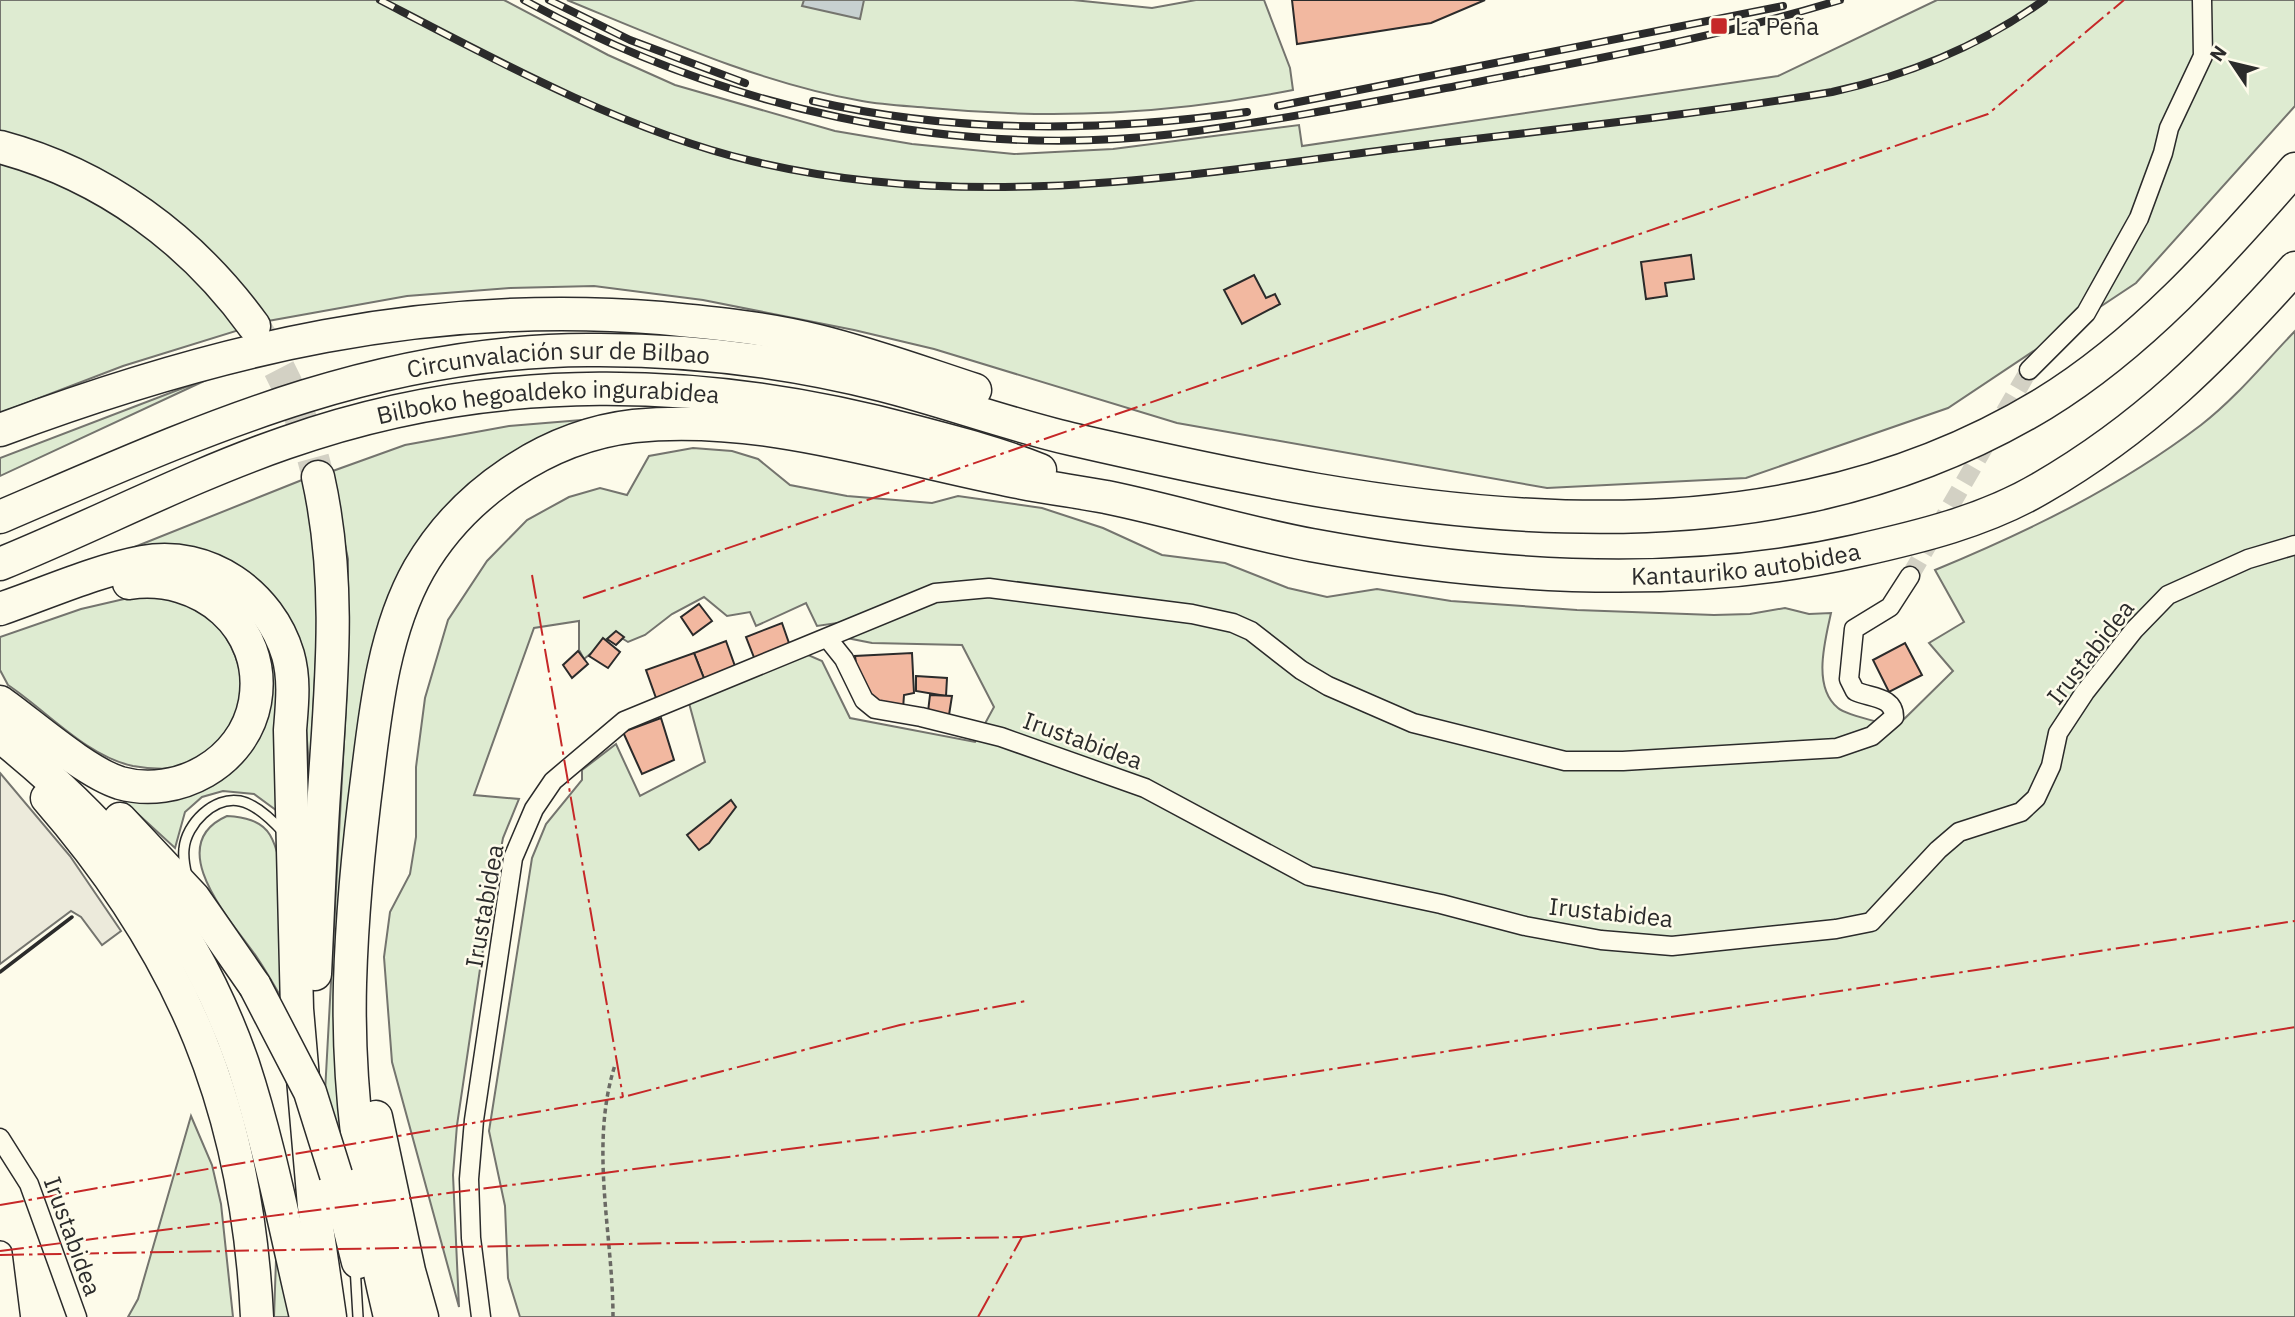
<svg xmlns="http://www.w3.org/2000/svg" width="2295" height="1317" font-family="'IBM Plex Sans',sans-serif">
	<rect width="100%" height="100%" fill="#fdfbea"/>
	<!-- green -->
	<g fill="#deebd1" stroke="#74746e" stroke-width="2">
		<polygon points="0,0 504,0 608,55 675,85 835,131 912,144 1014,154 1113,149 1299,125 1302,146 1778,76 1937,0 2295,0 2295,106 2136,283 1948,408 1746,478 1547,488 1177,423 934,349 854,330 703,300 594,286 510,288 407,296 268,321 123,366 0,413"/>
		<path d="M567,0H1073L1152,8L1196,0H1264L1290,68L1293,90C1170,114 1056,120 930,108C908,106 884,105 862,101C760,83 662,39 567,0Z"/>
		<path d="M2295,331V1317H520L508,1278L505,1206L489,1131L532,858L546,824L582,780V770L616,744L640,796L705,762L689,703L806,654L822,661L850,718L975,742L994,707L962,645L872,643L847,638L837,623L817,626L806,603L756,626L750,612L727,616L704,597L672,614L645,635L628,642L615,634L584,659L579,650V621L534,628L474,795L519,799L503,838L488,915L457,1125L453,1175L459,1307L392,1062L384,957L390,912L410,874L416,837V767L425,698L448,620L487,561L527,520L569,497L600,488L627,495L649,456L693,448L732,451L758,459L790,485L847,496L932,503L958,496L1042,508L1103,528L1162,555L1225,563L1288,588L1327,597L1377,589L1451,601L1577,610L1714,615L1750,614L1785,608L1809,614L1831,613C1825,641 1812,687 1838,708C1847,716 1882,722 1896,727L1953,671L1929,643L1964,622L1935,570C2031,530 2118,488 2201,425C2236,398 2265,362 2295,331Z"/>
		<polygon points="217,375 0,476 0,458"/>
		<polygon points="606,418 546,437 388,603 351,1186 324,1111 347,686 348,559 330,472 405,445 509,426"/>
		<polygon points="307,478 320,574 310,777 300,654 224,565 181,545 127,550"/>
		<path d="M137,596C157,596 177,597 194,606C223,621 246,665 241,697C237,721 214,753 191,764C175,771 149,769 133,766C86,756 47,711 8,685L0,670V637L81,609Z"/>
		<polygon points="234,603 278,670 284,816 254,794 223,791 202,797 185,812 175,848 114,792 247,750"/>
		<path d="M227,816C243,817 261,820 270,835C290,868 285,964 286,1006C277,990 268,974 258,959C236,926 159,846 227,816Z"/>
		<polygon points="191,1116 212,1165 221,1204 233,1317 128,1317 138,1299"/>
		<polygon points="276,1260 294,1317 274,1317"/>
	</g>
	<!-- parking -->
	<polygon fill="#eceadb" stroke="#74746e" stroke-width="2" points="0,773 70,856 121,931 102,945 81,917 71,911 0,964"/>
	<!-- water -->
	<polygon fill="#c7d0d0" stroke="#74746e" stroke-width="2" points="804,0 864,0 860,19 802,6"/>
	<!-- building -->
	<g fill="#f2b8a0" stroke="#2b2b2b" stroke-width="2">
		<polygon points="1292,0 1485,0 1431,23 1297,44"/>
		<polygon points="1691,255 1694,279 1665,283 1667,296 1646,299 1641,262"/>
		<polygon points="1254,275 1266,298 1275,294 1280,304 1242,324 1224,290"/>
		<polygon points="699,604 712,621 693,635 681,617"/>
		<polygon points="782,623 790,646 755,660 746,637"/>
		<polygon points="616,631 624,637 616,645 607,639"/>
		<polygon points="603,638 620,652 608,668 589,656"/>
		<polygon points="726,641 736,669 705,681 694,653"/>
		<polygon points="1905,643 1922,675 1889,692 1873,660"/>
		<polygon points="578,651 588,664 572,678 563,665"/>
		<polygon points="694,653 705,681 656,698 646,670"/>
		<polygon points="912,653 914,693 904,695 903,709 879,704 869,697 857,671 855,656"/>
		<polygon points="916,676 947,678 946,696 916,691"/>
		<polygon points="930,695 952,696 949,715 928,712"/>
		<polygon points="661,718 674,760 642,774 623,732"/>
		<polygon points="731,800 736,807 709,843 699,850 687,835"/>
	</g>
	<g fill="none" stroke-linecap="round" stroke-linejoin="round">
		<!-- minor-tunnel -->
		<polyline stroke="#d3d1c4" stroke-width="18" stroke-dasharray="18 9" stroke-linecap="butt" points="1910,576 2029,370"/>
		<!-- motorway-tunnel -->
		<path stroke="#d3d1c4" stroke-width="32" stroke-dasharray="32 16" stroke-linecap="butt" d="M255,327C288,379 303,417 318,477"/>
		<defs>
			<g id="service">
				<path d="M187,876C185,868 183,858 184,849C186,824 214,796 240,801C256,804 274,822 284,833"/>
				<polyline points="355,1266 358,1317"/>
			</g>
			<g id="minor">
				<polyline points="2029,370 2086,313 2139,218 2163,153 2169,128 2203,56 2202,0"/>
				<polyline points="828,639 844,659 864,700 875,709 921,717 1001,737 1145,788 1309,876 1441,904 1525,926 1601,940 1672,946 1836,929 1871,922 1938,850 1959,832 2021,812 2036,798 2051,766 2058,733 2085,692 2134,630 2168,595 2248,559 2295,545"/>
				<polyline points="0,1138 29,1184 77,1317"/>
				<path d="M481,1317L471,1238L469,1179L474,1120L513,858L534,809L553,781L624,721L935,593L989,588L1192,614L1233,623L1251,631L1301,670L1328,686L1413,723L1565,761H1623L1837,748L1872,736L1894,717C1894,696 1870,698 1855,691L1849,679L1854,629L1890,607L1910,576"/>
			</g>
			<polyline id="tertiary" points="0,1253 8,1317"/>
			<g id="motorway">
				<path d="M0,147C104,175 191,239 254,326"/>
				<path d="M0,430C220,348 426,299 661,318C714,323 767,328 818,341C871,354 923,373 975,390"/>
				<path id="s1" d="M0,517C196,433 370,351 588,350C686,349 787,361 882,385C945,401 1007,424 1071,439C1390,512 1745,584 2043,404C2141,344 2220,255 2295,169"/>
				<path id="s2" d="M0,564C96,525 187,477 285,443C491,370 707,375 916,432C958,443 1000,454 1040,470"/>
				<path d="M0,609C47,593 95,571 143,562C208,550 270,594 288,655C295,680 292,705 290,730L297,1009L314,1206L330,1317"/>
				<path d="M0,702C31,724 85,772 120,783C177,799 244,763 255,702C268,627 200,572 129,583"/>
				<path d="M0,736C115,828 194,923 243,1064C270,1146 286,1233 306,1317"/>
				<path d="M47,798C183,954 247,1109 257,1317"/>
				<polyline points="120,819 194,898 255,986"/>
				<path d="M315,974C318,914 320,853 324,793C331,685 342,584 318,477"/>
				<polyline points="376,1117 409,1271 422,1317"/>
				<polyline points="336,1175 358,1262"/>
				<path id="s3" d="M390,1317C364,1209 347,1094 350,983C352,913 359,842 368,772C376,705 385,629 419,569C463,493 547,436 634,426C760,413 887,456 1008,480C1041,487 1073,491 1106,497C1174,511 1242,532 1311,545C1489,578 1678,591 1856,551C1919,537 1985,521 2041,488C2145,428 2216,356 2295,268"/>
			</g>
		</defs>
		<!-- service casing -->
		<use href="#service" stroke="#2b2b2b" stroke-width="12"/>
		<!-- minor casing -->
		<use href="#minor" stroke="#2b2b2b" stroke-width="21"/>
		<!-- tertiary casing -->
		<use href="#tertiary" stroke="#2b2b2b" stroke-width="26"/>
		<!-- motorway casing -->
		<use href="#motorway" stroke="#2b2b2b" stroke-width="35"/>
		<!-- path -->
		<path stroke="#6a6964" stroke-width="3.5" stroke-dasharray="5 3.5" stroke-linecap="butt" d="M613,1317C613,1234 589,1146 615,1065"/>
		<!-- service -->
		<use href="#service" stroke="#fdfbea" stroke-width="9"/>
		<!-- minor -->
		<use href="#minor" stroke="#fdfbea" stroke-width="18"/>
		<!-- tertiary -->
		<use href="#tertiary" stroke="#fdfbea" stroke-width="23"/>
		<!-- motorway -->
		<use href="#motorway" stroke="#fdfbea" stroke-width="32"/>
		<defs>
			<g id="rail">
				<path d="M380,0C495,60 626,131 752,161C969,213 1182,176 1400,148C1544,130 1689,116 1832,92C1909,75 1980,46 2044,0"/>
				<path d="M524,0C720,108 951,160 1174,134C1270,122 1367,103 1462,85C1589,60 1716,38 1840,0"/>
				<polyline points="549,0 630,40 745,83"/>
				<path d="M813,101C956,134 1103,132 1247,112"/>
				<polyline points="1278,106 1783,6"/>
			</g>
		</defs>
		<!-- rail casing -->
		<use href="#rail" stroke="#2b2b2b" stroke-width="8"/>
		<!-- rail -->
		<use href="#rail" stroke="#fdfbea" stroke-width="5" stroke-dasharray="16" stroke-linecap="butt"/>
		<defs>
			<polyline id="motorway-bridge" points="255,986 310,1092 336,1175"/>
		</defs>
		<!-- motorway-bridge casing -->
		<use href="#motorway-bridge" stroke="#2b2b2b" stroke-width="35" stroke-linecap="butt"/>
		<!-- motorway-bridge -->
		<use href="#motorway-bridge" stroke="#fdfbea" stroke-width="32"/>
		<!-- wall -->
		<polyline stroke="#2b2b2b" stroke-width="3.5" points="0,972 72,917"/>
		<!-- power -->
		<g stroke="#c62828" stroke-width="2" stroke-dasharray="24 5 3.5 5" stroke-linecap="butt">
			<polyline points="532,575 623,1097"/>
			<polyline points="583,598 1988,114 2124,0"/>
			<polyline points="0,1205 623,1097 900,1025 1026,1001"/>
			<polyline points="0,1251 929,1131 2295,921"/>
			<polyline points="0,1255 1022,1237 2295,1027"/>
			<polyline points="978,1317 1022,1237"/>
		</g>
	</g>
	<!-- markers -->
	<rect fill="#c62828" stroke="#fdfbea" stroke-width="2.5" x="1710" y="17" width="18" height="18" rx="3.5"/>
	<g text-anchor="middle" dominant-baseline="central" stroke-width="5" stroke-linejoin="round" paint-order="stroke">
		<!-- poi labels -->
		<g font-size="24" fill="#2b2b2b" stroke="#fdfbea" text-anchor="start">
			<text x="1735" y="26">La Peña</text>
		</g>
		<!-- street labels -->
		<g font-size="24" fill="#2b2b2b" stroke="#fdfbea">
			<text stroke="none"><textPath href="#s1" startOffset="586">Circunvalación sur de Bilbao</textPath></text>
			<text stroke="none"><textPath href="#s2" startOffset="578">Bilboko hegoaldeko ingurabidea</textPath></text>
			<text stroke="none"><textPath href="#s3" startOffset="2154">Kantauriko autobidea</textPath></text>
			<text transform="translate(2090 652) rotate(-52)">Irustabidea</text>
			<text transform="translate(1083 740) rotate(20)">Irustabidea</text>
			<text transform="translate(484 906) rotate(-80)">Irustabidea</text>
			<text transform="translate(1611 912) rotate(6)">Irustabidea</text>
			<text transform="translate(73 1236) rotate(70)">Irustabidea</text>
		</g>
	</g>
	<!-- north arrow -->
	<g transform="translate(2232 63) rotate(305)" stroke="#fdfbea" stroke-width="5" paint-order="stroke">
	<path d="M0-5L12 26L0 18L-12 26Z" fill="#2b2b2b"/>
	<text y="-10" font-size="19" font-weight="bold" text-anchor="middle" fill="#2b2b2b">N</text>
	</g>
</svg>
